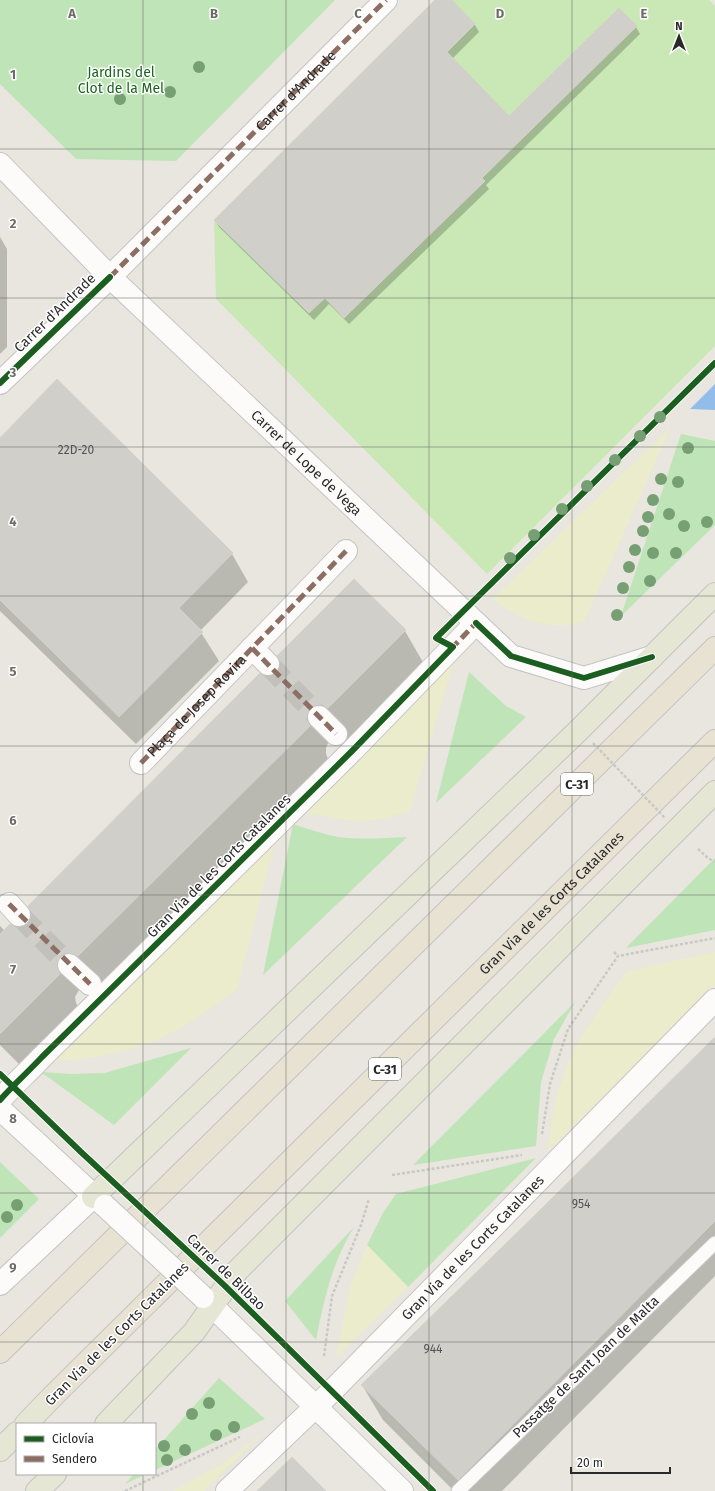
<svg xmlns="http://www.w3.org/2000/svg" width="715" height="1491" font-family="'Fira Sans',sans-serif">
	<rect width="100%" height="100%" fill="#e8e6de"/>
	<!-- green -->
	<g fill="#bfe4b7">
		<polygon points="0,0 335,0 176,161 76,159 0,84"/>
		<polygon points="681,434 715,441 715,525 621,616"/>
		<polygon points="469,672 506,706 526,717 436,803"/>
		<path d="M293,824C308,829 323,834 338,837C361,840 384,838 407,837L263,975Z"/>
		<polygon points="715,858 715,930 626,948"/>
		<polygon points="575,1002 554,1039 541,1082 536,1146 413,1165"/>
		<polygon points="191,1048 114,1125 41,1072 71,1074 105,1073"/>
		<polygon points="536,1158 408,1287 367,1245 383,1213 396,1194"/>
		<polygon points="0,1162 39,1199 0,1238"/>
		<path d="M354,1227C332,1262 324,1300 316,1340L285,1301Z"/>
		<polygon points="219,1378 265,1419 155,1470 155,1450"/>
		<polygon points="134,1474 146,1474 125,1484"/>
	</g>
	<!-- sand -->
	<g fill="#eaeccc">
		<path d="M671,427L584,622C576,623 569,625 562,625C533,626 514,614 492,599Z"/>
		<path d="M455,657L410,811C395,816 380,820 364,821C344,821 323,816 303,813Z"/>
		<path d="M276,838L237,989C210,1009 181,1031 149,1043C116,1055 83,1060 48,1062Z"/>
		<path d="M715,952V985L548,1151C550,1132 552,1114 557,1096C569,1048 598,1010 627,971Z"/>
		<polygon points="367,1245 408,1287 336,1357 350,1287"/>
		<polygon points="266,1430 204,1491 173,1491 225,1462"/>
	</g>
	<!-- pitch -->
	<polygon fill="#c9e8b5" points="435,0 709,0 715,6 715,346 487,574 216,299 214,220"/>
	<!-- water -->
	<polygon fill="#93bde9" points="715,384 715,410 690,409"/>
	<!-- shadow -->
	<g fill="#0003">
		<polygon points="436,0 451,0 475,25 479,32 452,59 509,118 619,10 636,27 640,34 486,185 489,189 349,324 329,304 314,320 219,227 215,220"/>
		<polygon points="0,237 7,249 7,347 0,354"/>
		<polygon points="0,440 232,554 248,582 200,631 219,661 136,744 0,611"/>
		<polygon points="354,580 405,631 424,664 347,741 342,738 329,741 326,748 326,754 328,759 97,989 85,986 79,990 75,997 76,1003 79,1008 21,1066 0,1045 0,926 5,931 15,928 21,928 28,925 265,677 271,677 278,673"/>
		<polygon points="715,1038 715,1276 502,1491 454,1491 383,1420 362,1385 599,1153"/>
	</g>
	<!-- building -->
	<g fill="#d0cfc9" stroke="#d3d1cb">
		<polygon points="435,0 452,0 475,24 447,52 509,116 619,8 637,26 482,178 485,181 344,318 325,298 309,313 214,220"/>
		<polygon points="57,379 233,553 179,608 203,632 119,717 0,600 0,438"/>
		<polygon points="354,579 406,630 328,708 322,705 316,705 310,708 307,714 307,720 310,726 78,956 71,953 66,953 60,956 57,963 57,968 60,974 0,1034 0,934 10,924 16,927 21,927 28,924 31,918 31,913 28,906 260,673 265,676 271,676 277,673 280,667 280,661 277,656"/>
		<polygon points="715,1037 715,1221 458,1480 361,1385 534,1216"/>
		<polygon points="292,1457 326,1491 257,1491"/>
	</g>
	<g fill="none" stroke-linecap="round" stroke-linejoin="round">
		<!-- street-tunnel -->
		<g stroke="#c2c0ba" stroke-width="22" stroke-dasharray="22 11" stroke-linecap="butt">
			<polyline points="268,664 319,717"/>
			<polyline points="19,915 69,965"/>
		</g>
		<defs>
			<polyline id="lane" points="458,1491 715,1243"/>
			<g id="street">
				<path id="s1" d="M0,164L110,277L511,656L584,678L652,657"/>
				<polyline points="0,383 110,277 386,0"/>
				<polyline points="252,648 268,664"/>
				<polyline points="319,717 336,734"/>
				<polyline points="141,763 346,551"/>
				<polyline points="9,904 19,915"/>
				<polyline points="69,965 90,984"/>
				<path d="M0,1100C13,1085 28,1072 42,1057L352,751L476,623"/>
				<polyline points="0,1284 93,1197"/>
				<path id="s2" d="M227,1491L332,1391L715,1000"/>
			</g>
			<g id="secondary">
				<polyline points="0,1109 105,1206"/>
				<polyline points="203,1297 402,1491"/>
			</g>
			<g id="primary">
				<polyline points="93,1197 579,730 715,594"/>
				<polyline points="26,1424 53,1396"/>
				<polyline points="106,1424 194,1332 237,1271 715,792"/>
				<polyline points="0,1450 17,1433"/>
				<polyline points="37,1491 55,1474"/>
			</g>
			<g id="highway">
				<polyline points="0,1352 715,648"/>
				<path id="s3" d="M53,1396L715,741"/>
			</g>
		</defs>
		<!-- lane casing -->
		<use href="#lane" stroke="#c5c4c4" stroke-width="15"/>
		<!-- street casing -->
		<use href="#street" stroke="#c5c4c4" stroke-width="24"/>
		<!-- secondary casing -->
		<use href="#secondary" stroke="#c5c4c4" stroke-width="24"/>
		<!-- primary casing -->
		<use href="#primary" stroke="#c4c3c0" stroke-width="24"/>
		<!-- highway casing -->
		<use href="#highway" stroke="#c4c3c0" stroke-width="24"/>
		<!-- path -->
		<g stroke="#c8c8c6" stroke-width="2.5" stroke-dasharray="3 2" stroke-linecap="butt">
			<polyline points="698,849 708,858 715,862"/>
			<polyline points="614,952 618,956"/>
			<polyline points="542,1134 550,1084 568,1029 618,956 715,938"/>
			<polyline points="392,1175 522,1155"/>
			<polyline points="324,1356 332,1296 361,1225 369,1199"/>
			<polyline points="125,1491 240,1437"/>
		</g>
		<!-- lane -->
		<use href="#lane" stroke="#fcfbfa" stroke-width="13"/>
		<!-- street -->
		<use href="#street" stroke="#fcfbfa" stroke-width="22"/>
		<!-- secondary -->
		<use href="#secondary" stroke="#fcfbfa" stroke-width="22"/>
		<!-- primary -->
		<use href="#primary" stroke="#e5e6d3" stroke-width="22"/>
		<!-- highway -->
		<use href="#highway" stroke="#e8e2d3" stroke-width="22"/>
		<defs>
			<polyline id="secondary-bridge" points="105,1206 203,1297"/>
		</defs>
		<!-- secondary-bridge casing -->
		<use href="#secondary-bridge" stroke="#c5c4c4" stroke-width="24" stroke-linecap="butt"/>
		<!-- path-bridge -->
		<polyline stroke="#c8c8c6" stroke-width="2.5" stroke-dasharray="3 2" stroke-linecap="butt" points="593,743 665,818"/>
		<!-- secondary-bridge -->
		<use href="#secondary-bridge" stroke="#fcfbfa" stroke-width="22"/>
		<!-- quiet -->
		<g stroke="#8d6e63" stroke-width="5" stroke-dasharray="10 5" stroke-linecap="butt">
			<path id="s4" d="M110,277L386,0"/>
			<polyline points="252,648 336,734"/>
			<polyline points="451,649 476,623"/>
			<path id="s5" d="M141,763L346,551"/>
			<polyline points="9,904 90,984"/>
		</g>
		<defs>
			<g id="cycleway">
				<polyline points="0,383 110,277"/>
				<polyline points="476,623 511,656 584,678 652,657"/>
				<polyline points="0,1074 81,1152 225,1286 433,1491"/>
				<path d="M0,1100C13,1085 28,1072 42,1057L352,751L453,647L436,638L715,363"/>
			</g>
		</defs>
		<!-- cycleway casing -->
		<use href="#cycleway" stroke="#fff" stroke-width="8"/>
		<!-- cycleway -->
		<use href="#cycleway" stroke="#1b5e20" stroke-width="6"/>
	</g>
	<!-- trees -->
	<g fill="#779f74">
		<circle cx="199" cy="67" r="6"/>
		<circle cx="170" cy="92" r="6"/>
		<circle cx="120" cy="99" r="6"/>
		<circle cx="660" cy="417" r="6"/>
		<circle cx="640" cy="436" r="6"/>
		<circle cx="688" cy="448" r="6"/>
		<circle cx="615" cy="460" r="6"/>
		<circle cx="661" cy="479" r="6"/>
		<circle cx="678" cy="482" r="6"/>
		<circle cx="587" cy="486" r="6"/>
		<circle cx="653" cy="500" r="6"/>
		<circle cx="562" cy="509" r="6"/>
		<circle cx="669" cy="514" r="6"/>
		<circle cx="648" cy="517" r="6"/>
		<circle cx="707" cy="522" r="6"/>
		<circle cx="684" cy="526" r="6"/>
		<circle cx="643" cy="531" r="6"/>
		<circle cx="534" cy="535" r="6"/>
		<circle cx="635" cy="550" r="6"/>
		<circle cx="653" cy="553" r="6"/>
		<circle cx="676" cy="553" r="6"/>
		<circle cx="510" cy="558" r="6"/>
		<circle cx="629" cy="567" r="6"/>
		<circle cx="650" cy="581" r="6"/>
		<circle cx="623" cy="588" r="6"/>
		<circle cx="617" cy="615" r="6"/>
		<circle cx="17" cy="1205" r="6"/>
		<circle cx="7" cy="1217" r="6"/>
		<circle cx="209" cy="1403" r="6"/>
		<circle cx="192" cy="1414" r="6"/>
		<circle cx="234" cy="1427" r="6"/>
		<circle cx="216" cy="1435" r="6"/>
		<circle cx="164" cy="1446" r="6"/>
		<circle cx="185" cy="1450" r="6"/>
		<circle cx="167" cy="1460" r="6"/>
	</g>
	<!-- grid -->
	<path fill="none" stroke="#6c6b68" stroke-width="1" stroke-opacity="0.55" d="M143,0V1424M286,0V1491M429,0V1491M572,0V1491M0,149H715M0,298H715M0,447H715M0,596H715M0,746H715M0,895H715M0,1044H715M0,1193H715M0,1342H715M143,1474V1491"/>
	<g text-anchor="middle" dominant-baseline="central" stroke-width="3" stroke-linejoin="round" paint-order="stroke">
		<!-- number labels -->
		<g font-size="12" fill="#545352">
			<text x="76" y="450">22D-20</text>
			<text x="581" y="1204">954</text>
			<text x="433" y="1349">944</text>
		</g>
		<!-- shield labels -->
		<g fill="#fff" stroke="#696969" stroke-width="1">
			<rect x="561" y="773" width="32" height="22" rx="3"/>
			<rect x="369" y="1058" width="32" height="22" rx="3"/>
		</g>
		<g font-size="13" font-weight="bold" fill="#292929">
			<text x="577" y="784">C-31</text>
			<text x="385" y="1069">C-31</text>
		</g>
		<!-- park labels -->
		<g font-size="14" fill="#1a651d" stroke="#fff">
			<text x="121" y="72">Jardins del<tspan x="121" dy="16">Clot de la Mel</tspan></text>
		</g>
		<!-- street labels -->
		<g font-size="14" fill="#292929" stroke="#fff">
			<text stroke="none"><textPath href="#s4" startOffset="263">Carrer d'Andrade</textPath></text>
			<text transform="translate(55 313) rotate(-44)">Carrer d'Andrade</text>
			<text stroke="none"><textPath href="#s1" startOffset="428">Carrer de Lope de Vega</textPath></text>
			<text stroke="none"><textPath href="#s5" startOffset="80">Plaça de Josep Rovira</textPath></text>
			<text transform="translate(219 866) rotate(-45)">Gran Via de les Corts Catalanes</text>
			<text stroke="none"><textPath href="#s3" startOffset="701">Gran Via de les Corts Catalanes</textPath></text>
			<text stroke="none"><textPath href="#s2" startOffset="346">Gran Via de les Corts Catalanes</textPath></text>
			<text transform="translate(226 1272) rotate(44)">Carrer de Bilbao</text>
			<text transform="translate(117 1334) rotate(-45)">Gran Via de les Corts Catalanes</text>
			<text transform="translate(586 1367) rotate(-44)">Passatge de Sant Joan de Malta</text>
		</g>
	</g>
	<g font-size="13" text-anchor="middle" font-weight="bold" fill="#6c6b68" stroke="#fff" stroke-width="3" stroke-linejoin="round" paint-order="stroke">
		<text x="72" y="18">A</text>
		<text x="214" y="18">B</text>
		<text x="358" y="18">C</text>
		<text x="500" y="18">D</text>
		<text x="644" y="18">E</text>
		<text x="13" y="79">1</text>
		<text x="13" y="228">2</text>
		<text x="13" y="377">3</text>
		<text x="13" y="526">4</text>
		<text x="13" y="676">5</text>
		<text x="13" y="825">6</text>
		<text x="13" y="974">7</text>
		<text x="13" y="1123">8</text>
		<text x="13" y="1272">9</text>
	</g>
	<!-- legend -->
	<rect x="16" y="1423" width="140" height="52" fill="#ffffff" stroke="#a9a9a9"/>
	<rect x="24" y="1436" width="20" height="6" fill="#1b5e20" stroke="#a9a9a9"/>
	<text x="52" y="1443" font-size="12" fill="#292929">Ciclovía</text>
	<rect x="24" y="1456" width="20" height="6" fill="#8d6e63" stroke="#a9a9a9"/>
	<text x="52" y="1463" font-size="12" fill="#292929">Sendero</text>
	<!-- north arrow -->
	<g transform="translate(679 36)" stroke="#ffffff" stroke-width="3" paint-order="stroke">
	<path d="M0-3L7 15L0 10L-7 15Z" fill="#292929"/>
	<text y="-6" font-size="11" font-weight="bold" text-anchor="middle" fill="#292929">N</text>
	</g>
	<!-- scale -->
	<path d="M571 1467v6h99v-6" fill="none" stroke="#292929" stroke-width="2"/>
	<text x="577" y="1467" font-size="12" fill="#292929" stroke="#ffffff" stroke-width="3" paint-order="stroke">20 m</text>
</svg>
